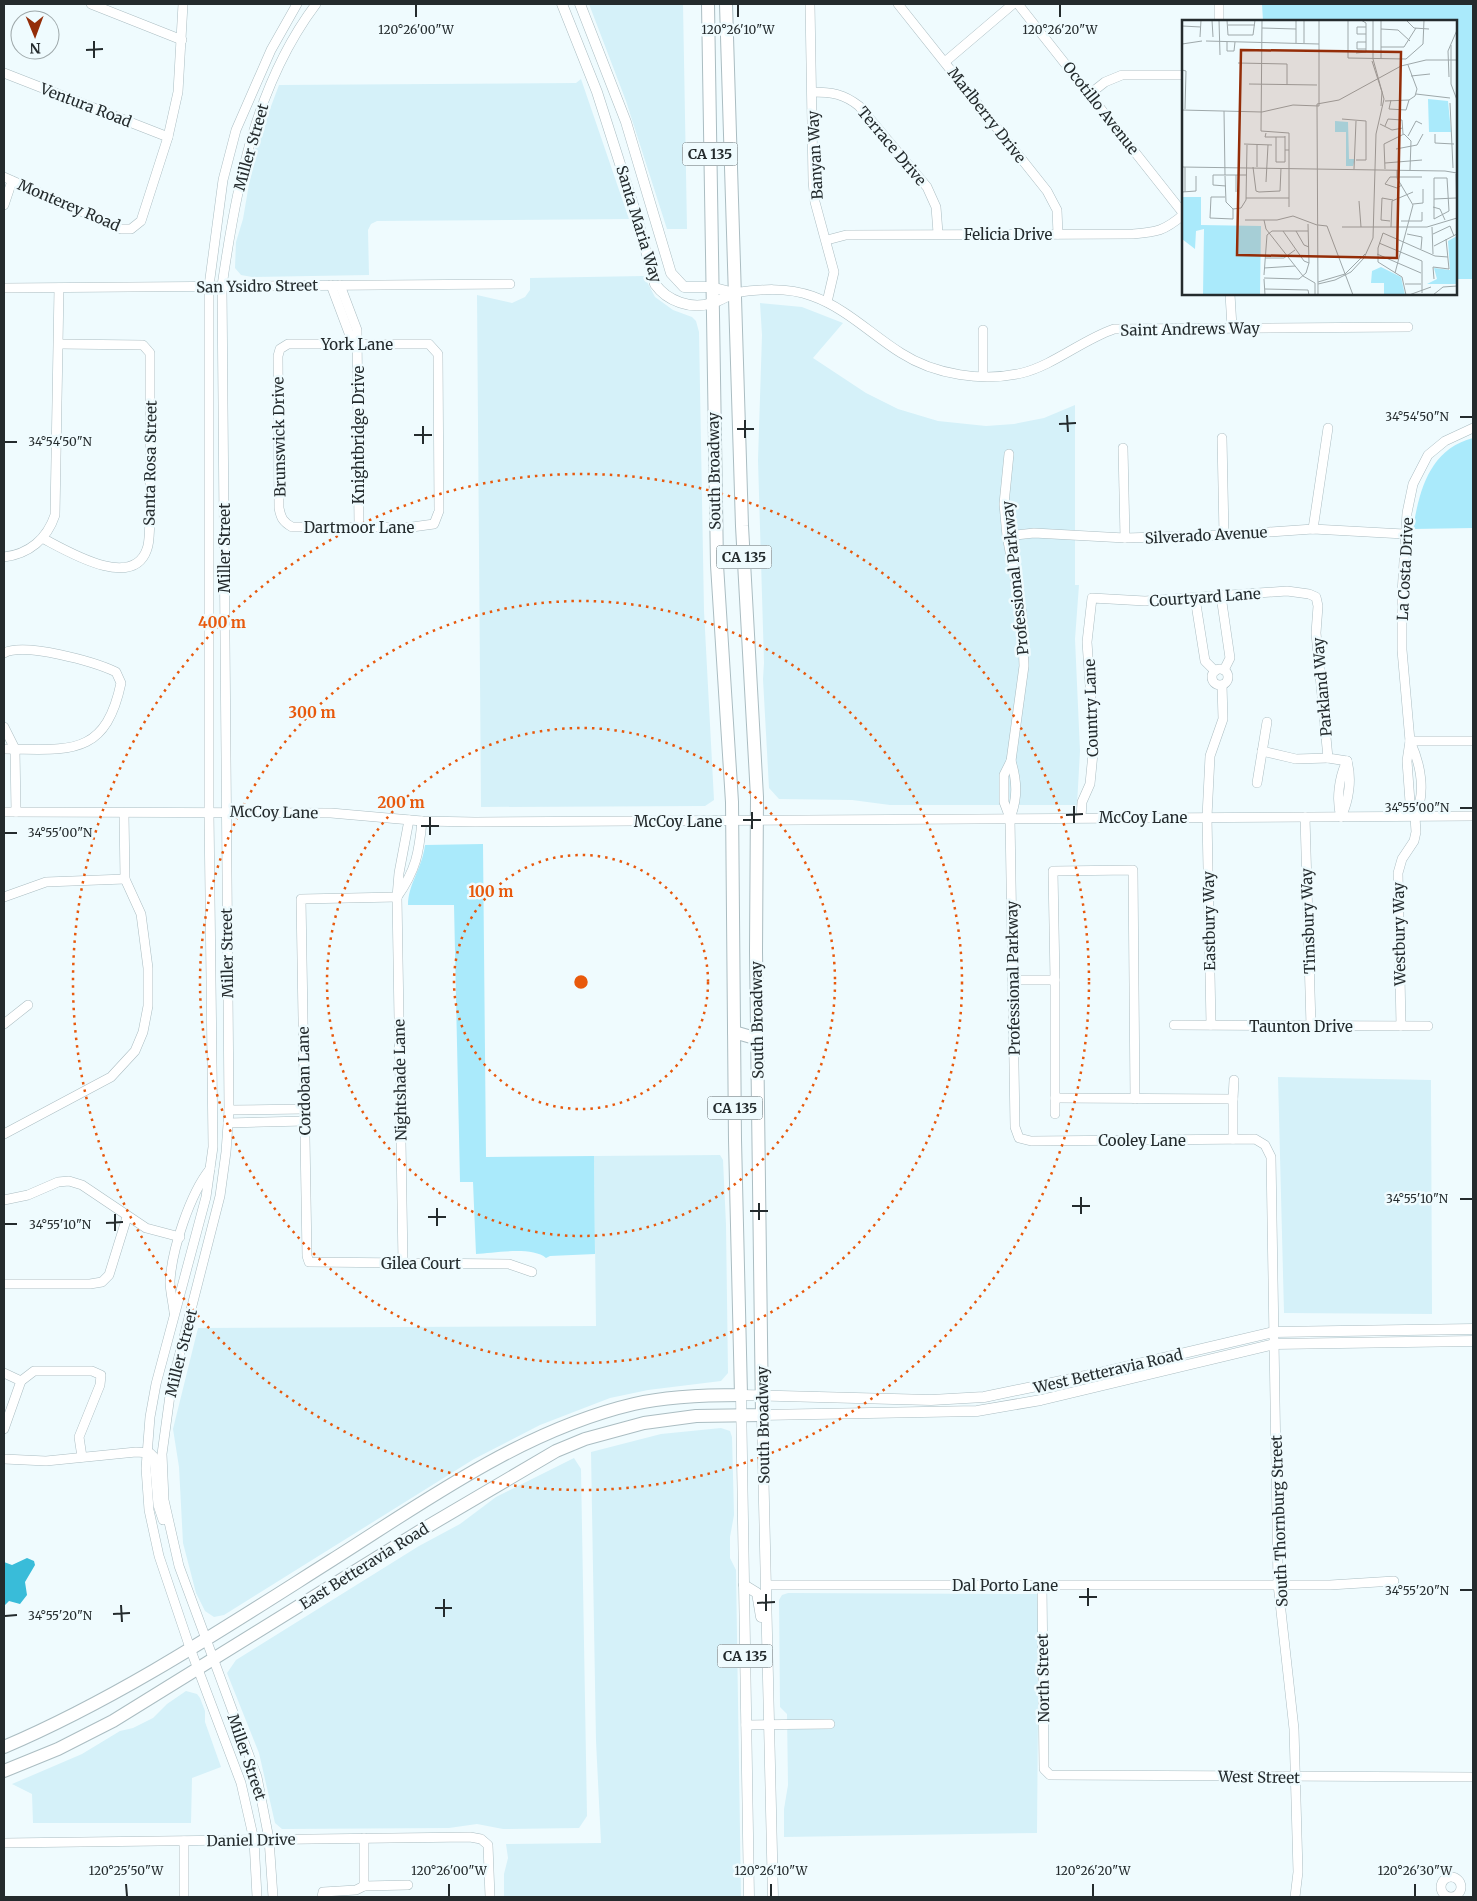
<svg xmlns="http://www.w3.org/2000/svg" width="1477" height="1901" font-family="Merriweather,serif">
	<rect width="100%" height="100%" fill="#effbfe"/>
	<!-- built -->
	<g fill="#d5f1f9">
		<polygon points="589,4 683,4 687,229 667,229 626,101"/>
		<polygon points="581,79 629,219 377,221 371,224 368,230 369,275 252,277 241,275 235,268 236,242 243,219 255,149 279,85 576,83"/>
		<polygon points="644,276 655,297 673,310 692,317 696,321 699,332 704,611 714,800 705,806 481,807 477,295 512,303 525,297 530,290 530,278"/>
		<polygon points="760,303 802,307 843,323 813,358 866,393 898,409 938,421 986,426 1014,424 1044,418 1075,405 1075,585 1079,585 1075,639 1080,751 1077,805 890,805 852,800 779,799 769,788 763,679 764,663 758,460 762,335"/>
		<polygon points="1278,1077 1431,1080 1432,1314 1284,1313"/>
		<polygon points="720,1155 723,1160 726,1225 728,1373 721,1381 648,1390 610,1398 540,1425 474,1459 224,1615 214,1617 205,1611 196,1593 183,1543 179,1467 173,1429 198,1328 596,1326 594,1156"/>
		<polygon points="721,1428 730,1431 732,1437 734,1515 730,1537 730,1558 736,1570 741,1897 504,1897 504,1874 508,1858 506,1844 601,1843 596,1741 591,1452 661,1434"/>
		<polygon points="574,1458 581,1469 587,1816 579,1828 503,1829 477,1824 449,1828 282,1829 275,1823 259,1753 227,1673 236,1660 419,1546 460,1524 496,1497"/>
		<polygon points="788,1593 1039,1594 1037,1833 784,1837 784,1809 788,1785 787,1714 780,1707 779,1600 782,1595"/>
		<polygon points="186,1691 197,1694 200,1698 205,1711 205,1722 221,1767 192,1778 191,1823 33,1823 32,1794 12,1784 82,1754 120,1731 133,1728 153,1718 167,1704"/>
	</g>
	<!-- green -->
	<g fill="#aaeafb">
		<polygon points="1262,4 1473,4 1473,279 1456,279 1456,21 1263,21"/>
		<path d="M1473,438V528L1413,529C1419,490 1430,449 1473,438Z"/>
		<path d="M483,844L486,1157L594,1156L595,1254L550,1256L546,1258C532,1246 494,1253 476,1254L473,1182H460L454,905H408C408,884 422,869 425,845Z"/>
	</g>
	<!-- water -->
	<polygon fill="#39bcd9" points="27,1558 34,1561 35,1565 25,1582 27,1595 20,1604 9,1601 4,1606 4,1562 12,1565"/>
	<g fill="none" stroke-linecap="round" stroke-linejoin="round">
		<defs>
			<g id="minor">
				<polyline points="91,4 182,40"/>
				<polyline points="810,4 813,181 815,202 834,272 827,302"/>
				<polyline points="898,4 1047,191 1057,210 1058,234"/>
				<polyline points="1018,4 1183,213"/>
				<polyline points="1219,21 1219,4"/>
				<polyline points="946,61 1013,4"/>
				<polyline points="4,73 168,137"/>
				<path d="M812,92C832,92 844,94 859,106L927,187L936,207L938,233"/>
				<polyline points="1091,93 1105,82 1122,75 1183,75"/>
				<polyline points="4,177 121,229 131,229 141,221 168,137 178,92 183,4"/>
				<polyline points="4,205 12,181"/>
				<path d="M827,240L846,235L1133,234C1157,232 1164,231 1183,215"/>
				<polyline points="331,285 349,333 358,344"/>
				<polyline points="340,285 357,330 359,527"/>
				<polyline points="4,288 510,284"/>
				<path d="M734,293C760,289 787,287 812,296C846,308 872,335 901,353C935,375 983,382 1022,373C1054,365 1082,340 1114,329L1408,327"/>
				<polyline points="1230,294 1232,327"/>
				<path d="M288,344H429L438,354L439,511L434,524L412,527H292C283,522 281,518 279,508L278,356L280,349Z"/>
				<polyline points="983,376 983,330"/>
				<polyline points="1222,438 1224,535"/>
				<polyline points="1123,448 1125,538"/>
				<polyline points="1009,454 1004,504 1007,536 1022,614 1024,666 1011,761 1004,775 1004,802 1010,818 1015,1127 1019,1138 1031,1141 1255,1139 1265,1145 1271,1157 1278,1584 1294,1729 1298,1872 1295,1897"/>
				<polyline points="1313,529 1328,428"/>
				<polyline points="1007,536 1034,533 1125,538 1224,535 1313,529 1404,534"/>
				<path d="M44,539C67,551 133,591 147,549C150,541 149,530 150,522V353L143,345L59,344"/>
				<path d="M4,557C29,554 47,539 55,515L59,288"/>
				<polyline points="1221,596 1230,658 1224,670"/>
				<polyline points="1195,598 1205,661 1215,671"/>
				<path d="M4,653C25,642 95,662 116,672L121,683C105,759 67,749 4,749"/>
				<circle cx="1220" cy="677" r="8"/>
				<polyline points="4,727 15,749 16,812"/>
				<path d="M1410,741C1421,765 1426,793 1415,817"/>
				<polyline points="1410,741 1473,741"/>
				<polyline points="1262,751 1296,759 1328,758"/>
				<polyline points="1257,783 1267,722"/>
				<polyline points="4,812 331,813 422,821 475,822 1473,816"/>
				<polyline points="1081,817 1082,802 1090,784 1094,743 1087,642 1092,598 1145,601 1287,591 1309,594 1316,597 1318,606 1316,633 1328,758 1347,761"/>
				<polyline points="1305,817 1311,1026"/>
				<path d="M1341,817C1336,800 1339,777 1347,761"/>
				<path d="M1341,817C1349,800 1352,779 1347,761"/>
				<path d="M1010,818C1018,798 1017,781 1011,761"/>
				<polyline points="4,897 46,882 125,879"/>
				<polyline points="397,897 301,899 307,1256 309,1262 509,1264 532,1272"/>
				<path d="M397,897C416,870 419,853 422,821"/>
				<polyline points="1013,980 1055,980 1055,1114"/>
				<polyline points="1055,980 1053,871 1133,870 1135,1099"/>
				<polyline points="4,1024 28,1005"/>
				<polyline points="1174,1025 1428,1026"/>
				<polyline points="1211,1025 1207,817 1210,756 1223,719 1222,685"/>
				<polyline points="1401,1026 1398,873 1402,859 1414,841 1416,832 1415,817 1410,802 1407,761 1410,741 1402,650 1402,594 1407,513 1413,484 1428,455 1445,441 1473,428"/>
				<polyline points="1055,1098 1233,1099 1233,1139"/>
				<polyline points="1233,1099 1234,1080"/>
				<polyline points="229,1110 305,1109"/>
				<polyline points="228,1123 305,1121"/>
				<polyline points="4,1134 111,1077 135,1051 143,1032 148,1006 148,968 141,914 125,879 124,813"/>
				<polyline points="4,1200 28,1195 58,1182 69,1181 82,1185 146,1228 180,1237"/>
				<polyline points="403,1263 397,897 399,873 409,820"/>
				<polyline points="4,1284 90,1284 102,1282 109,1275 127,1217"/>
				<path d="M174,1312C173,1302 170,1291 170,1281C172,1249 190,1194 210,1169"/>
				<polyline points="4,1373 21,1381 34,1371 92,1371 101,1375 100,1385 79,1437 82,1457"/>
				<polyline points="4,1429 21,1381"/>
				<polyline points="4,1459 46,1461 136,1452 150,1453 154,1457 158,1505 163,1520"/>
				<polyline points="766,1585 1330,1585 1394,1581"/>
				<polyline points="1042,1585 1044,1769 1050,1775 1473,1777"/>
				<polyline points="746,1725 830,1724"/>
				<polyline points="364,1838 364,1886"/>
				<polyline points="4,1843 470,1837 481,1839 488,1845 490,1897"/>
				<circle cx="1451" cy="1887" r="10"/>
				<polyline points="184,1897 184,1841"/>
				<polyline points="257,1897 254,1840 241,1783 190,1648 159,1556 149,1510 146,1468 150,1417 156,1384 206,1197 213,1147 209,812 209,286 223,180 236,130 271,50 297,4"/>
				<path d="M273,1897L269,1839L257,1777L179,1566L164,1500L162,1454L171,1388L220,1196L226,1152L229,1110L222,286C236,188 255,85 316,4"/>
				<polyline points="322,1897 323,1892 356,1890 364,1886 408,1885"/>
			</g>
			<g id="major">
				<path d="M562,4L597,92L636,214L655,284C667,301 691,310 712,303C719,301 727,296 734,293"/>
				<polyline points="580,4 626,122 671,273 684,287 711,287 734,293"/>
				<polyline points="744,1585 757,1593 761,1617"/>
				<polyline points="749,1897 741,1395 931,1400 984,1397 1095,1374 1274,1332 1473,1329"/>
				<polyline points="773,1897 762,1415 977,1411 1041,1400 1275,1344 1473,1341"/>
			</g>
			<g id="highway">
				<polyline points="734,1032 758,1039"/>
				<path d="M4,1747C119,1698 226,1627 332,1560C427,1500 523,1430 634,1404C668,1396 706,1395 741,1395L735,1140L732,802L717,565L708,4"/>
				<polyline points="4,1771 58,1749 113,1721 425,1528 556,1451 585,1439 644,1423 696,1416 762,1415 756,951 757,797 742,526 726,4"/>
			</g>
		</defs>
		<!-- minor casing -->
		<use href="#minor" stroke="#abbdc2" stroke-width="10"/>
		<!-- major casing -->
		<use href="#major" stroke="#abbdc2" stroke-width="11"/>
		<!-- highway casing -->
		<use href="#highway" stroke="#abbdc2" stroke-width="14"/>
		<!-- minor -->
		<use href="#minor" stroke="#fff" stroke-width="9"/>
		<!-- major -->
		<use href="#major" stroke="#fff" stroke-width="10"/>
		<!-- highway -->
		<use href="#highway" stroke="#fff" stroke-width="12"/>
	</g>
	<!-- ticks -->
	<path fill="none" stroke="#242b2d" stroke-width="2" d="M416,5V17M738,5V17M1060,5V17M94,41V58M86,50L103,49M1067,415L1068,432M1460,417H1472M745,420V438M1059,424L1076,423M423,426V444M737,429H754M414,435H432M5,442H17M1074,806V823M1460,808H1472M752,812V829M1066,815L1083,814M430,817V835M743,820H761M421,826H439M5,833H17M1081,1197V1214M1460,1199H1472M759,1203V1220M1072,1206H1090M437,1208V1226M750,1211H768M115,1214V1231M428,1217H446M106,1223L123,1222M5,1224H17M1088,1588V1606M1460,1590H1472M766,1594V1611M1079,1597H1097M444,1599V1617M757,1603L775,1602M121,1605L122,1622M435,1608H452M113,1614L130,1613M5,1616L17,1615M126,1884L127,1896M449,1884V1896M771,1884V1896M1093,1884V1896M1415,1884V1896"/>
	<!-- distance rings -->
	<g fill="none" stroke="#e8590c" stroke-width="2.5" stroke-dasharray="2.5 5">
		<circle cx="581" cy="982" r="127"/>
		<circle cx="581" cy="982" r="254"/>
		<circle cx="581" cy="982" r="381"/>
		<circle cx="581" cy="982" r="508"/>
	</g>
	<g text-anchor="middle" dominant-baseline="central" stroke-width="5" stroke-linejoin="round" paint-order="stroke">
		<!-- shield labels -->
		<g fill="#effbfe" stroke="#61696c" stroke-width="1">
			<rect x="682.5" y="142.5" width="55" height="23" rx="4"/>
			<rect x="716.5" y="545.5" width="55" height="23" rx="4"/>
			<rect x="707.5" y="1096.5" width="55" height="23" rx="4"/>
			<rect x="717.5" y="1644.5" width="55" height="23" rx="4"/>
		</g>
		<g font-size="14" font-weight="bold" fill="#242b2d">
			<text x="710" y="154">CA 135</text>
			<text x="744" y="557">CA 135</text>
			<text x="735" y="1108">CA 135</text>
			<text x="745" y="1656">CA 135</text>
		</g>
		<!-- street labels -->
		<g font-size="15" fill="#242b2d" stroke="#effbfe">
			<text transform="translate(86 105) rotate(21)">Ventura Road</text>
			<text transform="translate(1101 108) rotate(52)">Ocotillo Avenue</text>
			<text transform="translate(987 115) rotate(52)">Marlberry Drive</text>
			<text transform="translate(892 146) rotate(50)">Terrace Drive</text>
			<text transform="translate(251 147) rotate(-74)">Miller Street</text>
			<text transform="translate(815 155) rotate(-93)">Banyan Way</text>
			<text transform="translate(69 205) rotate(23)">Monterey Road</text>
			<text transform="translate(639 224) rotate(73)">Santa Maria Way</text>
			<text x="1008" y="234">Felicia Drive</text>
			<text transform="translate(257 286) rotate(-1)">San Ysidro Street</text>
			<text transform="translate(1190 329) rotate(-1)">Saint Andrews Way</text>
			<text x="357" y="344">York Lane</text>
			<text transform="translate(358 435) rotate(-90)">Knightbridge Drive</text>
			<text transform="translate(279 437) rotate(-91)">Brunswick Drive</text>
			<text transform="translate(150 463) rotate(-89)">Santa Rosa Street</text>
			<text transform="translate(714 471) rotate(-91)">South Broadway</text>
			<text x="359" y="527">Dartmoor Lane</text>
			<text transform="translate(1206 535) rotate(-3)">Silverado Avenue</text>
			<text transform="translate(224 548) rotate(-90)">Miller Street</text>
			<text transform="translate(1405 569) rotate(-87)">La Costa Drive</text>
			<text transform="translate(1015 578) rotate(-96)">Professional Parkway</text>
			<text transform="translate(1205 597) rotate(-4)">Courtyard Lane</text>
			<text transform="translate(1322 687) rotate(-95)">Parkland Way</text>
			<text transform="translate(1091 708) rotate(-92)">Country Lane</text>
			<text transform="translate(274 812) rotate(1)">McCoy Lane</text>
			<text x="1143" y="817">McCoy Lane</text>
			<text x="678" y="821">McCoy Lane</text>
			<text transform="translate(1209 921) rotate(-91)">Eastbury Way</text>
			<text transform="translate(1308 921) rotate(-92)">Timsbury Way</text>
			<text transform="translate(1399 934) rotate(-91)">Westbury Way</text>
			<text transform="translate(227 953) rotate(-91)">Miller Street</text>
			<text transform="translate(1013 978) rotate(-91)">Professional Parkway</text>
			<text transform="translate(757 1020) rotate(-91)">South Broadway</text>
			<text x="1301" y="1026">Taunton Drive</text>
			<text transform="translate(400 1080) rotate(-91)">Nightshade Lane</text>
			<text transform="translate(304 1081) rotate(-91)">Cordoban Lane</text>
			<text x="1142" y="1140">Cooley Lane</text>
			<text x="421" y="1263">Gilea Court</text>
			<text transform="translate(181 1353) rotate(-76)">Miller Street</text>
			<text transform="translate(1108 1371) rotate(-13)">West Betteravia Road</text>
			<text transform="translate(763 1425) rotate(-91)">South Broadway</text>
			<text transform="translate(1279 1521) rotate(-92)">South Thornburg Street</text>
			<text transform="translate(364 1566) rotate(-32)">East Betteravia Road</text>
			<text x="1005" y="1585">Dal Porto Lane</text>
			<text transform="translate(1043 1678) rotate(-91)">North Street</text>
			<text transform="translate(247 1757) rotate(71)">Miller Street</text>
			<text transform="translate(1259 1777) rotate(1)">West Street</text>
			<text transform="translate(251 1840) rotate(-1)">Daniel Drive</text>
		</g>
	</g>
	<!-- overview -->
	<g transform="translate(1182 20)">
		<rect width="275" height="275" fill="#effbfe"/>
		<path d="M246,79L266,81L269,112H247ZM153,101L166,102L167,139H173L171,146H164V112H153ZM0,177H19V205L79,206L78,275H21L22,209L14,211L13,229L0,219ZM275,216V264H245L255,259L252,248L268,250L266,221ZM199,247L219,257L223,275H202V263H189L190,251Z" fill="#aaeafb"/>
		<path fill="none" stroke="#9ea8aa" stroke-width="1" d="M30,0L31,17M37,0L38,35M45,0L46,15H71L73,0M80,0L79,111L107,113V187M122,0V23M166,0V38L224,39L241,24L242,0M224,0L232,8L247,9M114,1V23M46,5H73M0,6L19,7M184,7H175V14H184M80,8L114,9M199,9L216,10L228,21M18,17L19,0M24,21L137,24M45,22V31H52L53,22M184,22H175V29H184M0,24L20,21M269,25V64L275,80M199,27H222L234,8M174,33L184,32V3L179,0M199,39V0M190,41L200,72L199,86M56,43L105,44V65M0,50L4,51L3,89M229,56L248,54M267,57L266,31L275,10M67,64L135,65M234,74L268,78M209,80L207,89L224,90L227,80M203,81L227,80L233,76L235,69L226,45M268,83L271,148M0,90L80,92L111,85L137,86V0M42,91L43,155M160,99L184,101V140H174M198,104L210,110L221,108M203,106L206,99L220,100L221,114M84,113L83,117H103M253,114V123L272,124M103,116V130H107M226,116L234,101L240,104M94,117V142H103V130M62,124L90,125M75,125V147M214,129L235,125L241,114M203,143L240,140M0,147L263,151L275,153M71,147L74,171L77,172L98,171L99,148M172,149L174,101M203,149L202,124L222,114L229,121L228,150M274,154L275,201M43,156L44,182L51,189M252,158H265L267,191L252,199ZM84,162L86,125M220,165L215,168L203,164L208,157H240M44,166L31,165V155H64M0,172L14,171V156M3,172V147M54,172V155M43,177H29L28,198L51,199V189M64,178H107M252,179L274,178M177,181L179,207M231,184L241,183V169M251,187L258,189L263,200M51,189L59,188L64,180L65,125M63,200H95L111,196L135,205M82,200L84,209L121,256L133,263V275M208,201L199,200L200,178L211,180M219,201H240V192M136,205L145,206L171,275M160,207H245L275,198M209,207L210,181L231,172M250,207L251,234M101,211L122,241L127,243M114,211L122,225L127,227M225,214L240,217L239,229M251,214L268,206L272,216M197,223L240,241V273M252,226L275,214M195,234L239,253M83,238H102L113,230M82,248L113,246M213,253L231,185L215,158V150M82,255L85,215L90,211H126M82,258L117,259L124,253L127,243L126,204M82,259L83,275M252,259L251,247L267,249L264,219M136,262L163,254L183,234M136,264L153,260L169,252L182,238L191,218L194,114L202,79L191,39V0M223,264H239M83,269L126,270L127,275M136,275L135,84L157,80L219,46L244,40H275M224,275L220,257L196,242V228L201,213L253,236L266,237M227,275L249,267M251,275L261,267L275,266"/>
		<path fill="#942d08" fill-opacity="0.15" stroke="#942d08" stroke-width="2.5" d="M59,30L219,32L215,238L55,235Z"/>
		<rect width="275" height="275" fill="none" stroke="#242b2d" stroke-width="2.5"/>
	</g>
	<g font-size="12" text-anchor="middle" fill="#242b2d" stroke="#effbfe" stroke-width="5" stroke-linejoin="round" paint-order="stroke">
		<text x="416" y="34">120°26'00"W</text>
		<text x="738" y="34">120°26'10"W</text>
		<text x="1060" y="34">120°26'20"W</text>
		<text x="1417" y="421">34°54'50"N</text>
		<text x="60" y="446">34°54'50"N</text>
		<text x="1417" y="812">34°55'00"N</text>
		<text x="60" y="837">34°55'00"N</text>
		<text x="1417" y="1203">34°55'10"N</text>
		<text x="60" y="1229">34°55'10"N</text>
		<text x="1417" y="1595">34°55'20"N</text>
		<text x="60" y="1620">34°55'20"N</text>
		<text x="126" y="1875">120°25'50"W</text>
		<text x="449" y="1875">120°26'00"W</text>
		<text x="771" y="1875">120°26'10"W</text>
		<text x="1093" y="1875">120°26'20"W</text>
		<text x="1415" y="1875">120°26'30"W</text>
	</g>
	<circle cx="581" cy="982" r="8" fill="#e8590c" stroke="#effbfe" stroke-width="2.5"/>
	<g font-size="15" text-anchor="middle" font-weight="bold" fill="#e8590c" stroke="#effbfe" stroke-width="5" stroke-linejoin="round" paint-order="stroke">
		<text x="222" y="628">400 m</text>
		<text x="312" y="718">300 m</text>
		<text x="401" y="808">200 m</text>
		<text x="491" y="897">100 m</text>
	</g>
	<!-- border -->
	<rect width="1477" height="1901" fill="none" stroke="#242b2d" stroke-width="10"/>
	<!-- north arrow -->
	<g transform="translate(35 35) rotate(179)"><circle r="24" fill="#effbfe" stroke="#9ea8aa"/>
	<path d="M0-4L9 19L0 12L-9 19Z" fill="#942d08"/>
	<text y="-8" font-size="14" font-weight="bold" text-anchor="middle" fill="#242b2d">N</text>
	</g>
</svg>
